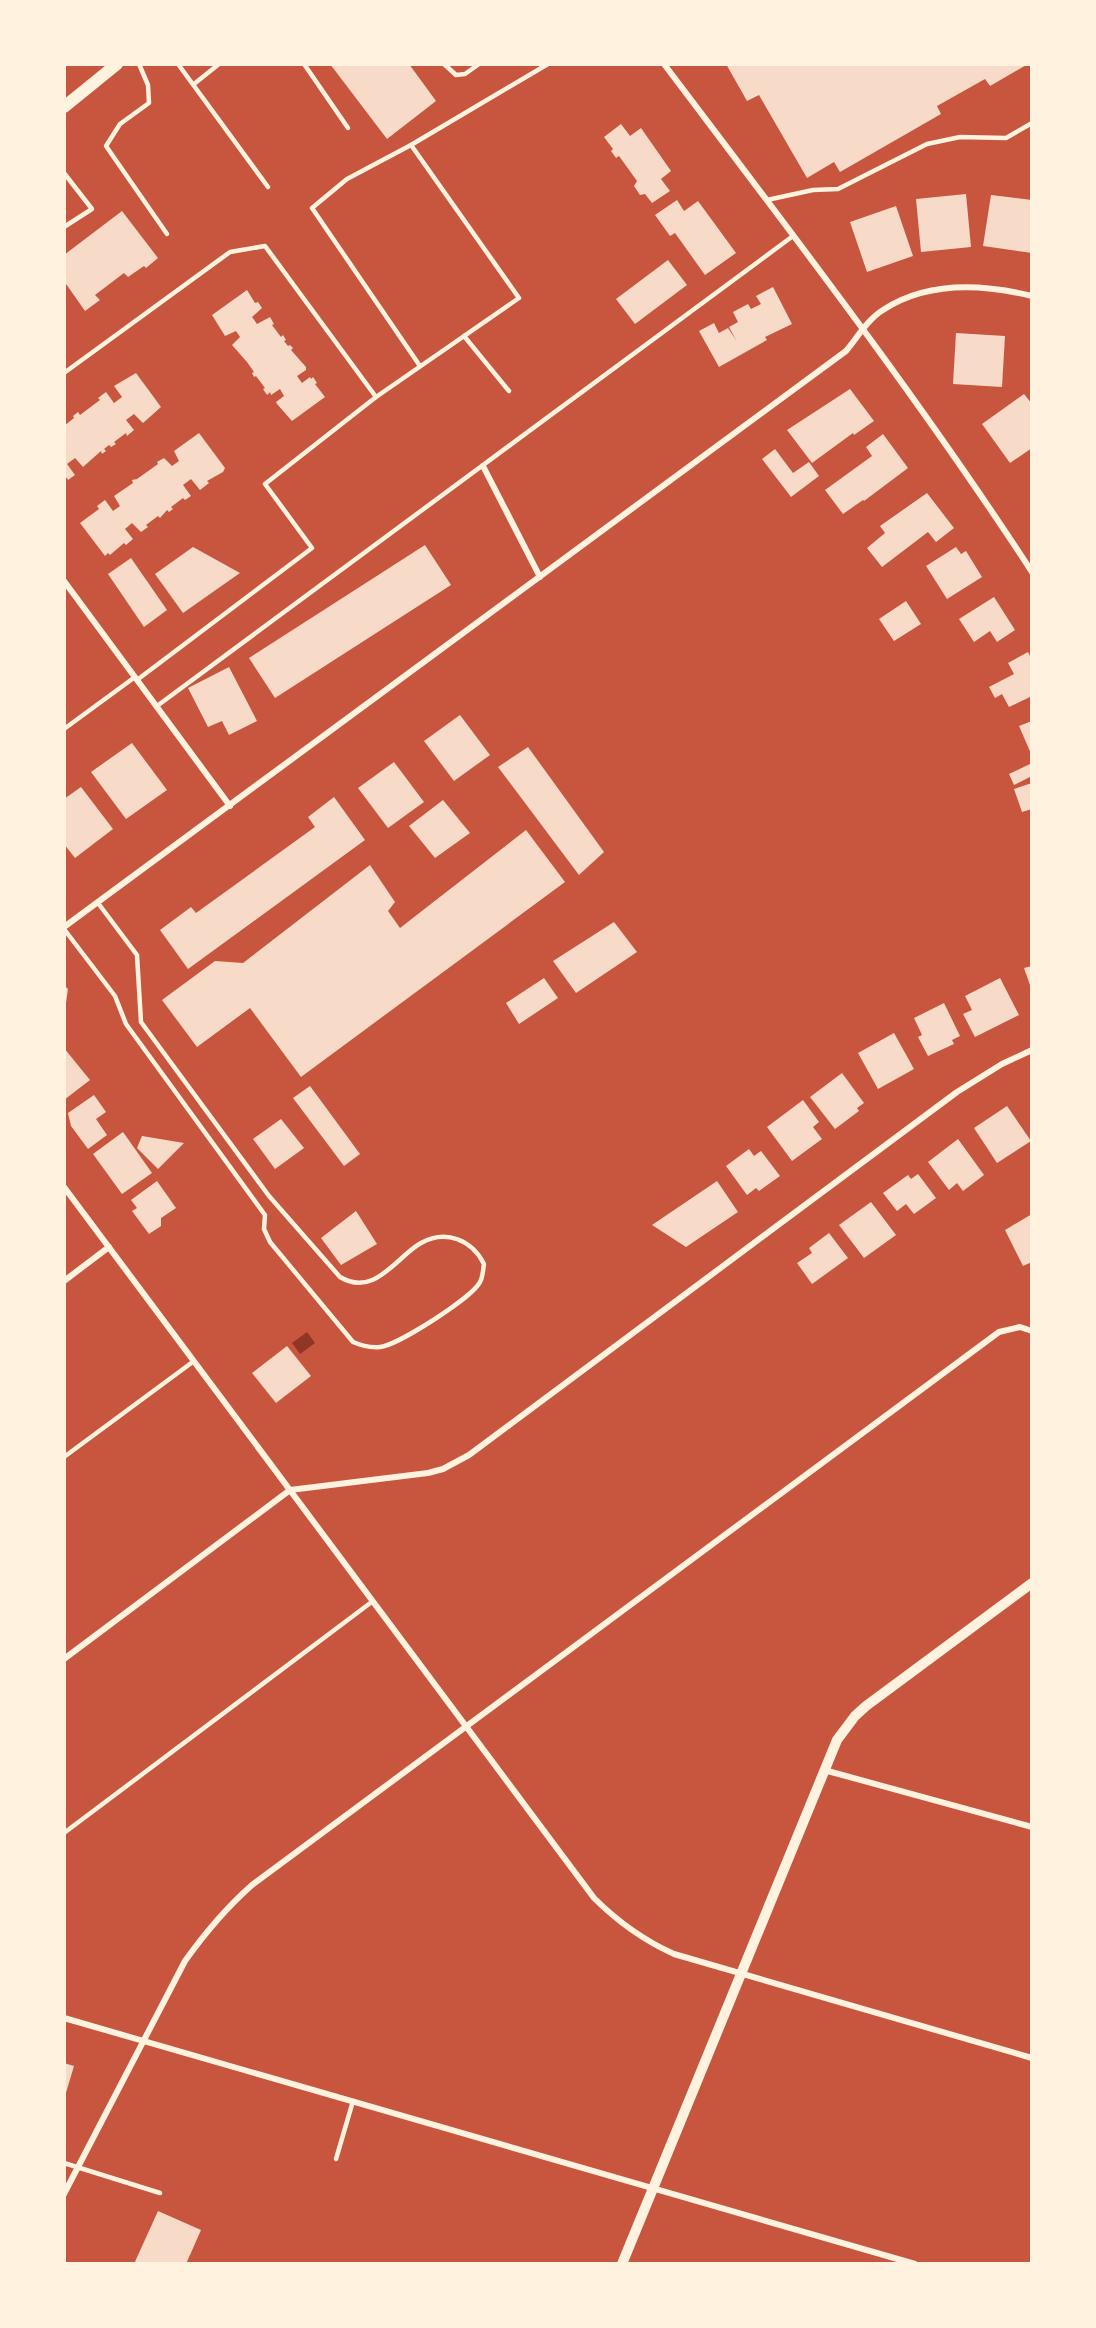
<svg xmlns="http://www.w3.org/2000/svg" width="1096" height="2328" font-family="Roboto,sans-serif">
	<rect width="100%" height="100%" fill="#c8553d"/>
	<!-- water -->
	<polygon fill="#8f3625" points="307,1332 315,1343 300,1354 292,1343"/>
	<!-- building -->
	<g fill="#f7dbc8">
		<polygon points="330,64 409,64 436,101 387,139"/>
		<polygon points="726,64 1028,64 990,86 985,79 937,106 941,114 840,172 834,162 807,178 759,95 747,101"/>
		<polygon points="621,124 630,136 641,128 671,171 661,179 670,191 652,203 645,194 640,195 634,186 637,181 619,156 616,158 611,151 613,149 604,137"/>
		<polygon points="966,194 971,247 921,252 916,199"/>
		<polygon points="991,195 1032,200 1032,253 983,246"/>
		<polygon points="677,200 684,211 698,201 736,253 705,275 675,233 670,236 655,215"/>
		<polygon points="896,206 913,256 867,272 850,222"/>
		<polygon points="122,211 158,258 146,268 144,266 128,277 124,273 95,295 100,300 85,311 64,281 64,255"/>
		<polygon points="668,260 687,285 635,324 616,299"/>
		<polygon points="773,287 792,324 765,337 767,340 719,367 699,331 714,323 719,333 728,328 736,340 729,327 738,322 733,312 748,304 751,309 761,304 756,296"/>
		<polygon points="247,290 255,303 258,302 262,308 252,317 257,324 270,317 274,324 272,325 281,337 283,335 286,340 284,341 288,346 290,345 293,348 291,350 306,367 306,370 297,376 302,383 310,377 311,379 313,377 317,383 315,384 325,397 292,421 277,404 276,402 284,396 280,389 271,395 270,392 267,395 263,389 265,388 256,376 254,377 252,373 254,372 247,362 232,345 240,337 236,331 225,336 212,315"/>
		<polygon points="956,333 1005,336 1002,387 953,384"/>
		<polygon points="136,373 161,407 143,423 134,414 126,420 134,430 127,436 126,433 114,442 116,444 111,447 109,445 104,449 106,451 102,454 101,451 83,467 75,458 67,464 75,475 68,480 67,478 64,479 64,426 74,418 73,416 78,412 80,415 100,400 98,398 106,392 114,403 122,397 114,386"/>
		<polygon points="850,389 874,421 854,435 853,433 812,463 787,430"/>
		<polygon points="1024,394 1032,404 1032,448 1010,463 982,424"/>
		<polygon points="199,433 225,468 223,472 207,481 209,483 200,490 191,479 183,485 191,496 185,500 183,498 171,507 173,509 169,512 167,510 160,518 158,516 146,525 148,527 141,532 132,523 125,529 133,539 126,545 124,543 110,555 108,553 105,556 80,523 99,509 97,506 105,500 113,511 120,506 114,496 133,483 132,480 137,479 158,464 157,462 164,458 172,466 179,461 174,451"/>
		<polygon points="883,434 908,468 864,501 863,500 843,514 825,490 872,456 866,447"/>
		<polygon points="775,449 793,473 809,462 819,476 791,497 762,459"/>
		<polygon points="927,493 954,528 936,542 928,532 882,567 867,548 885,533 880,526"/>
		<polygon points="425,545 451,585 275,698 249,658"/>
		<polygon points="193,547 240,573 183,613 155,574"/>
		<polygon points="956,547 961,554 966,551 982,577 947,599 926,566"/>
		<polygon points="131,558 167,610 144,627 108,574"/>
		<polygon points="994,597 1015,630 997,642 990,631 974,642 959,619"/>
		<polygon points="906,601 921,624 894,641 879,619"/>
		<polygon points="1028,652 1032,660 1032,696 1009,707 1002,694 995,698 989,687 1014,674 1008,663"/>
		<polygon points="229,667 257,721 229,735 222,721 208,727 188,688"/>
		<polygon points="460,715 490,755 454,781 424,741"/>
		<polygon points="1032,721 1032,756 1019,726"/>
		<polygon points="132,743 167,790 126,819 91,772"/>
		<polygon points="528,747 604,852 579,875 498,767"/>
		<polygon points="394,762 424,802 388,828 358,788"/>
		<polygon points="1032,763 1032,776 1014,785 1009,774"/>
		<polygon points="1032,783 1032,809 1022,812 1014,789"/>
		<polygon points="81,787 113,829 75,858 64,844 64,799"/>
		<polygon points="334,797 365,840 188,969 160,930 191,907 196,913 315,827 308,817"/>
		<polygon points="443,800 470,833 435,858 409,826"/>
		<polygon points="526,830 565,882 301,1077 250,1008 197,1047 162,1000 215,961 243,963 370,865 395,902 388,911 400,928"/>
		<polygon points="614,922 637,952 576,993 553,961"/>
		<polygon points="1032,966 1032,988 1031,988 1024,968"/>
		<polygon points="544,978 558,998 519,1024 506,1003"/>
		<polygon points="1000,978 1019,1015 975,1037 963,1014 972,1010 965,996"/>
		<polygon points="64,985 68,989 66,1003 64,1003"/>
		<polygon points="944,1003 960,1036 952,1040 954,1044 928,1056 918,1037 922,1035 914,1018"/>
		<polygon points="894,1033 914,1069 878,1089 858,1053"/>
		<polygon points="64,1048 90,1080 64,1100"/>
		<polygon points="842,1073 864,1103 857,1108 859,1111 835,1129 810,1097"/>
		<polygon points="310,1086 360,1154 344,1166 293,1098"/>
		<polygon points="94,1095 106,1112 96,1119 107,1135 88,1149 71,1126 68,1113"/>
		<polygon points="803,1100 819,1122 813,1127 822,1139 792,1161 767,1127"/>
		<polygon points="1007,1106 1031,1141 997,1163 974,1128"/>
		<polygon points="281,1119 304,1148 275,1169 253,1139"/>
		<polygon points="123,1132 152,1173 122,1194 93,1154"/>
		<polygon points="142,1136 184,1143 158,1169 137,1148"/>
		<polygon points="958,1139 984,1175 963,1191 957,1183 949,1190 928,1162"/>
		<polygon points="749,1149 754,1156 761,1151 780,1176 759,1191 756,1188 747,1195 726,1166"/>
		<polygon points="918,1174 936,1198 914,1214 906,1204 897,1211 883,1193 908,1175 911,1179"/>
		<polygon points="157,1181 176,1208 161,1218 161,1226 149,1234 132,1211 137,1208 131,1200"/>
		<polygon points="717,1181 738,1212 686,1247 652,1225"/>
		<polygon points="871,1202 896,1235 864,1258 839,1225"/>
		<polygon points="356,1211 377,1244 341,1265 321,1238"/>
		<polygon points="1032,1214 1032,1262 1023,1266 1005,1230"/>
		<polygon points="829,1233 848,1258 812,1284 797,1263 812,1253 809,1248"/>
		<polygon points="287,1346 311,1376 276,1403 252,1373"/>
		<polygon points="64,2063 74,2066 65,2096 64,2096"/>
		<polygon points="158,2211 201,2230 186,2264 134,2264"/>
	</g>
	<g fill="none" stroke-linecap="round" stroke-linejoin="round">
		<!-- service -->
		<g stroke="#fff3e0" stroke-width="4.5">
			<polyline points="139,64 148,85 149,103 120,124 106,146 167,234"/>
			<polyline points="178,64 268,187"/>
			<polyline points="304,64 348,128"/>
			<polyline points="444,64 456,75 465,74 479,64"/>
			<polyline points="194,84 219,64"/>
			<polyline points="411,145 548,64"/>
			<polyline points="64,173 92,209 64,227"/>
			<polyline points="767,200 813,190 838,189 927,144 960,137 1006,138 1032,123"/>
			<polyline points="464,336 509,391"/>
			<polyline points="64,373 230,252 265,246 376,397 265,484 312,548 137,680"/>
			<polyline points="376,397 519,298 411,145 347,179 312,208 420,366"/>
			<polyline points="157,706 793,236"/>
			<polyline points="64,729 135,677"/>
			<path d="M64,929L115,996L126,1024L265,1215L264,1229L270,1242L353,1342C362,1346 370,1348 380,1347C398,1345 472,1298 480,1282C483,1277 483,1269 484,1264C472,1240 446,1229 421,1243C397,1256 375,1298 340,1277L269,1196L141,1022L137,955L98,903"/>
			<polyline points="64,1457 194,1361"/>
			<polyline points="64,1833 373,1601"/>
			<polyline points="336,2159 353,2101"/>
			<polyline points="64,2163 160,2193"/>
		</g>
		<!-- minor -->
		<g stroke="#fff3e0" stroke-width="6">
			<path d="M664,64C790,231 918,397 1032,572"/>
			<polyline points="483,466 540,577"/>
			<polyline points="64,581 230,806"/>
			<path d="M64,927L846,351C857,338 868,319 883,310C927,281 983,284 1032,296"/>
			<path d="M64,1187L594,1898C618,1922 643,1940 674,1954L1032,2058"/>
			<polyline points="64,1281 109,1247"/>
			<polyline points="64,1659 290,1490 428,1473 443,1469 469,1455 957,1092 1002,1064 1032,1050"/>
			<polyline points="824,1770 1032,1827"/>
			<polyline points="64,2018 915,2264"/>
			<path d="M64,2194L185,1961C205,1933 226,1908 252,1885L999,1332L1020,1327L1032,1331"/>
		</g>
		<!-- tertiary -->
		<polyline stroke="#fff3e0" stroke-width="10" points="622,2264 837,1740 855,1716 866,1706 1032,1583"/>
		<!-- secondary -->
		<polyline stroke="#fff3e0" stroke-width="12" points="64,107 117,64"/>
	</g>
	<!-- border -->
	<rect width="1096" height="2328" fill="none" stroke="#fff3e0" stroke-width="132"/>
</svg>
